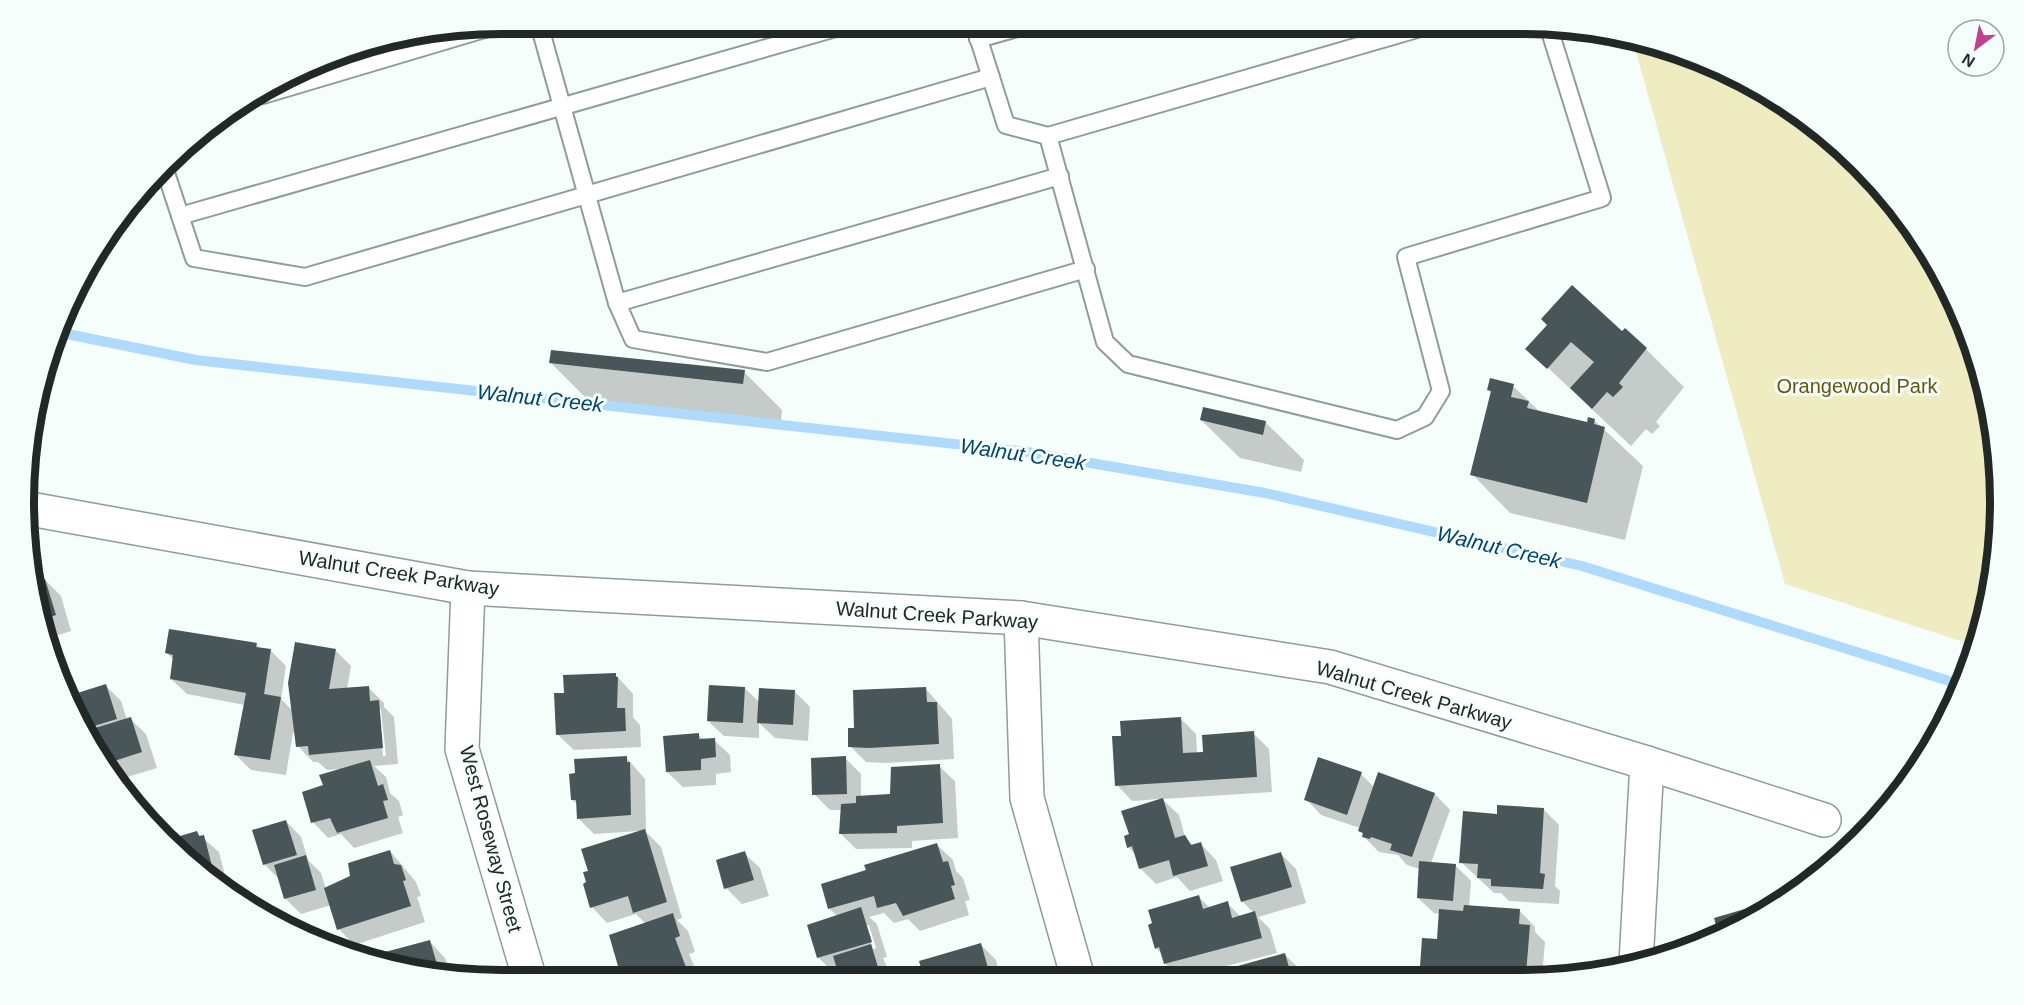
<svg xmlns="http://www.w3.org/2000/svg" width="2024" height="1005" font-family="Helvetica,sans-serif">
	<rect width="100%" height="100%" fill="#f5fefb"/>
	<!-- green -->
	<polygon fill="#efecc2" points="1632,38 1645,40 1733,73 1813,123 1881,187 1936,263 1974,348 1996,440 1999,533 1984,626 1976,646 1785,584"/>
	<!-- shadow -->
	<g fill="#0003" fill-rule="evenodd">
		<polygon points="1622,333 1646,349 1684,387 1656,422 1660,426 1652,434 1646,429 1631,446 1527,348"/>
		<polygon points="551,363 744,372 782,410 781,421 589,401"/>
		<polygon points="1513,386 1540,412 1588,424 1594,420 1643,466 1625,540 1510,513 1472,474 1492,393 1488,390"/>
		<polygon points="1201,420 1265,422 1304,460 1301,472 1240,458"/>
		<polygon points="45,580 61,596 71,631 52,637 56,657 34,584"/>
		<path d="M256,644L261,649L271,651L286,666L281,699L292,710L336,651L351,666L347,689L368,687L384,703V707L394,717L398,764L374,766L386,777L390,793L399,801L403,815L398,817L403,833L354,848L341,834L328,838L313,822L325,786L341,769L327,770L318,762H313L298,746L297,736L293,732L286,775L251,770L235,754L245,705L187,694L171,679L174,660L167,653ZM378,706L381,710L386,756H383Z"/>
		<polygon points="615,674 633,694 633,717 640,725 641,747 574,750 558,735 566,694"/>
		<polygon points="106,686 121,701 127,720 130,719 146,734 157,768 124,778 108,762 102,744 99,744 82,727 73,696"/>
		<polygon points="745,688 760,703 794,691 810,707 808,741 775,738 759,723 759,738 724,736 708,721"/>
		<polygon points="926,689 952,719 954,759 885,763 866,762 850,746 856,730"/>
		<polygon points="1180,718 1196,734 1197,754 1205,754 1253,733 1269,749 1272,792 1162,799 1179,815 1185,837 1194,846 1201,844 1216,860 1223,881 1190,891 1177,877 1156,884 1140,868 1136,855 1128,847 1131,835 1160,799 1132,801 1117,785 1123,737"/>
		<polygon points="699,735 704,740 714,740 730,755 731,772 716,774 716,785 683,787 667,772"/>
		<polygon points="626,757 645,779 646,832 661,847 682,918 677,920 688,931 695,952 689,954 700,979 624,980 646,924 636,914 607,923 592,907 588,883 590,872 639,831 594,834 579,819 577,804 572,800"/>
		<polygon points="845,758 861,774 861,797 892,795 939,766 955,781 958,838 912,841 912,848 856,849 840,833 842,810 830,810 814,794"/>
		<polygon points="1361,774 1375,788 1435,794 1450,810 1431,863 1455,865 1471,881 1469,907 1520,911 1535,927 1535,932 1545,942 1542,977 1432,977 1421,967 1438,940 1441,914 1434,913 1418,898 1420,869 1407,865 1398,855 1379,852 1363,836 1360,828 1321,815 1306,799"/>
		<polygon points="1543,809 1559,825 1555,886 1560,891 1559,904 1509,901 1501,893 1494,893 1461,862"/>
		<polygon points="286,821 301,837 308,860 321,873 326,889 347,882 390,851 416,882 421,896 417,897 425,922 354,945 339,929 331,905 301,914 286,899 280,880 264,864"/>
		<polygon points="197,833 219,852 228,887 171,846 184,843"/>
		<path d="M937,845L953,860L956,871L963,878L970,900L965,901L969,915L920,931L908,919L894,923L884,913L869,917L877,924L887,957L883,958L892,979H842L839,972L834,973L818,957L837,916L830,909L823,885L868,871ZM866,925H869L876,948L873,949Z"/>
		<polygon points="744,853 760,868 769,896 742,904 726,888"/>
		<polygon points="1281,854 1296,869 1306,903 1258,917 1270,929 1277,953 1180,978 1166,964 1163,955 1156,948 1198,896 1210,908 1227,903 1241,917 1254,913 1242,901"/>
		<polygon points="430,942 445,958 451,977 369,961"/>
		<polygon points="980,944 996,960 1001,979 926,979"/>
		<polygon points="1285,955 1301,970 1303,978 1201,978"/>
	</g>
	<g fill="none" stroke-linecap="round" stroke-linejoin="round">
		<!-- stream -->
		<polyline stroke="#afdafc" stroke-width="10" points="62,333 196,360 1027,452 1265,493 1582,566 1962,685"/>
	</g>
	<!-- building -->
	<g fill="#485659">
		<polygon points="1572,285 1622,331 1625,328 1647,348 1619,383 1623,387 1613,397 1607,392 1592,409 1570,388 1594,362 1571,342 1547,369 1525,349 1547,325 1541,319"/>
		<polygon points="551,350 745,370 743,384 549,363"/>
		<polygon points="1490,378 1514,384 1511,397 1529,401 1527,408 1587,422 1588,417 1595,419 1594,424 1605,427 1587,503 1470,475 1491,391 1487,390"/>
		<polygon points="1203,407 1266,421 1263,435 1200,420"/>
		<polygon points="45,579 56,615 44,619 33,582"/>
		<polygon points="169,629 257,643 256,647 271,649 264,694 281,697 270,760 234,755 246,693 170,679 173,655 165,653"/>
		<polygon points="295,642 336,649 329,689 369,686 370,701 379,700 383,748 309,755 308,746 296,747 288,683"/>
		<polygon points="616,673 616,677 618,677 617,708 625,708 626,731 556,735 554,693 564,693 563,675"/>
		<polygon points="106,684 117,719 84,729 71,695"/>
		<polygon points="709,685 745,687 743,723 707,721"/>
		<polygon points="926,687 927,702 937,702 939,744 869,748 848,747 848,728 854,728 853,690"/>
		<polygon points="759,688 795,690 793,725 757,723"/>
		<polygon points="131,717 142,752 108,763 95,728"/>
		<polygon points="1181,717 1183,753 1203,752 1202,735 1254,731 1257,777 1115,786 1112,736 1121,736 1120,721"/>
		<polygon points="699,733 699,739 715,738 716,757 701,759 701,770 666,772 663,736"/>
		<polygon points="627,756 627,762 630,762 631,815 577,819 576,800 571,800 569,774 575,773 574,759"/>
		<polygon points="846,756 847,794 812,795 811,758"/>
		<polygon points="1318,757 1362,772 1347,815 1304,800"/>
		<polygon points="370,760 378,786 383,784 388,800 383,801 388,818 337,833 330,818 311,823 302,792 323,785 319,775"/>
		<polygon points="940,764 943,823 897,826 897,833 839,834 841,804 856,803 856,796 890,794 891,767"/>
		<polygon points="1378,772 1435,793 1412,857 1390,850 1392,844 1371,837 1370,839 1362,837 1363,833 1358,831"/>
		<polygon points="1163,798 1175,838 1185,835 1191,845 1201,842 1208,866 1173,876 1169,860 1139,869 1132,846 1127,848 1124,836 1129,834 1121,811"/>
		<polygon points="1497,805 1544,808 1540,873 1545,874 1543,889 1491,886 1491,879 1477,878 1478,864 1459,863 1463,811 1497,814"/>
		<polygon points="286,820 297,855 263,865 252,830"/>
		<polygon points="645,829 667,902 633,913 628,896 590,908 583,884 586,882 583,872 588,871 581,849"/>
		<polygon points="197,831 199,836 204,835 214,874 170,845 182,842 180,836"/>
		<polygon points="937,843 943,862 948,861 955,885 951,886 955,899 903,916 896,903 877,908 874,896 828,909 821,884 866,870 864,865"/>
		<polygon points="390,850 394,864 401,865 406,880 403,881 411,906 337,930 324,888 350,876 348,863"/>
		<polygon points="745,851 754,880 724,889 716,860"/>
		<polygon points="1281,852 1292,887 1241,902 1230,867"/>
		<polygon points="306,855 316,890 284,899 274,865"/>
		<polygon points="1419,861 1456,864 1453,901 1417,898"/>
		<polygon points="1199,895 1203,909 1228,901 1232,918 1255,911 1262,938 1164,964 1159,947 1155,949 1148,925 1152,923 1148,910"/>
		<polygon points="1765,903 1780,904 1715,939 1714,935 1718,933 1714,918"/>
		<polygon points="1464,905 1520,909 1519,924 1530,925 1526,974 1420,967 1422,938 1437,939 1439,909 1463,911"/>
		<polygon points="861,907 872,942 817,958 807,925"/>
		<polygon points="673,913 680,936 675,938 687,970 656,979 622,980 609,935"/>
		<polygon points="430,940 440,975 367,960 371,959 370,956"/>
		<polygon points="981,943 991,979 924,979 919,961"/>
		<polygon points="871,944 881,977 840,979 833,956"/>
		<polygon points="1285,953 1292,978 1198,978 1198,977"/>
	</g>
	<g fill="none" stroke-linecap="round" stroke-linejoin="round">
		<defs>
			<g id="lane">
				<polyline points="539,24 617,303"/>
				<polyline points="974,24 1006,125 1048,136 1105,342 1128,364 1397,430 1425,417 1441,391 1406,257 1602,198 1548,25"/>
				<polyline points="978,39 1028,25"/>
				<polyline points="263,95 498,25"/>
				<polyline points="1048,136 1431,25"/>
				<polyline points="164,167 194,258 305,277 991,77"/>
				<polyline points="1060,176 617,303 633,339 767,362 1086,269"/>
				<polyline points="180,216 850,24"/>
			</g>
			<g id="street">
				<polyline points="30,509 468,588 1021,618 1330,667 1647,763 1824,820"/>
				<polyline points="468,588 462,749 530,980"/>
				<polyline points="1021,618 1027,798 1078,978"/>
				<polyline points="1636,963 1647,763"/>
			</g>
		</defs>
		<!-- lane casing -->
		<use href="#lane" stroke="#8e9d98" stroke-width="20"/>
		<!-- street casing -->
		<use href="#street" stroke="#8e9d98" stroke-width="36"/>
		<!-- lane -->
		<use href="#lane" stroke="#fff" stroke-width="16"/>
		<!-- street -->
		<use href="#street" stroke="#fff" stroke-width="33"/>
	</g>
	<g text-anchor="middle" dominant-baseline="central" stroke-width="6" stroke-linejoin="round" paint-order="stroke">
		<!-- park labels -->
		<g font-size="20" fill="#605910" stroke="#f5fefb">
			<text x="1857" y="386">Orangewood Park</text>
		</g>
		<!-- street labels -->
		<g font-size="20" fill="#222826" stroke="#f5fefb">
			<text transform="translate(399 573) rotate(9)">Walnut Creek Parkway</text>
			<text transform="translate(937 615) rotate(4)">Walnut Creek Parkway</text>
			<text transform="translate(1414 695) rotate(16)">Walnut Creek Parkway</text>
			<text transform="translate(491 839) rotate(75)">West Roseway Street</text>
		</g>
		<!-- water labels -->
		<g font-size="21" font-style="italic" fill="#02456c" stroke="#f5fefb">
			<text transform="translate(540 398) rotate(6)">Walnut Creek</text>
			<text transform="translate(1023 454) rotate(8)">Walnut Creek</text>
			<text transform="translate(1499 547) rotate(13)">Walnut Creek</text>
		</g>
	</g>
	<!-- crop -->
	<path d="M0 0H2024V1005H0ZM502 34H1522A468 468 0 0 1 1990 502V502A468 468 0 0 1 1522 970H502A468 468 0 0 1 34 502V502A468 468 0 0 1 502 34Z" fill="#f5fefb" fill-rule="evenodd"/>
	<path fill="none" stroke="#222826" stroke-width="8" d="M502 34H1522A468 468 0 0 1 1990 502V502A468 468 0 0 1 1522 970H502A468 468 0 0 1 34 502V502A468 468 0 0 1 502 34Z"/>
	<!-- north arrow -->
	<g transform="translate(1976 48) rotate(212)"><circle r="28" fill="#f5fefb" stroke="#a1a8a6" stroke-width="1.5"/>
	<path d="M0-4.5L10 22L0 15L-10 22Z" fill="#c0418d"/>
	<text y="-9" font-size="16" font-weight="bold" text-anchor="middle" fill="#222826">N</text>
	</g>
</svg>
